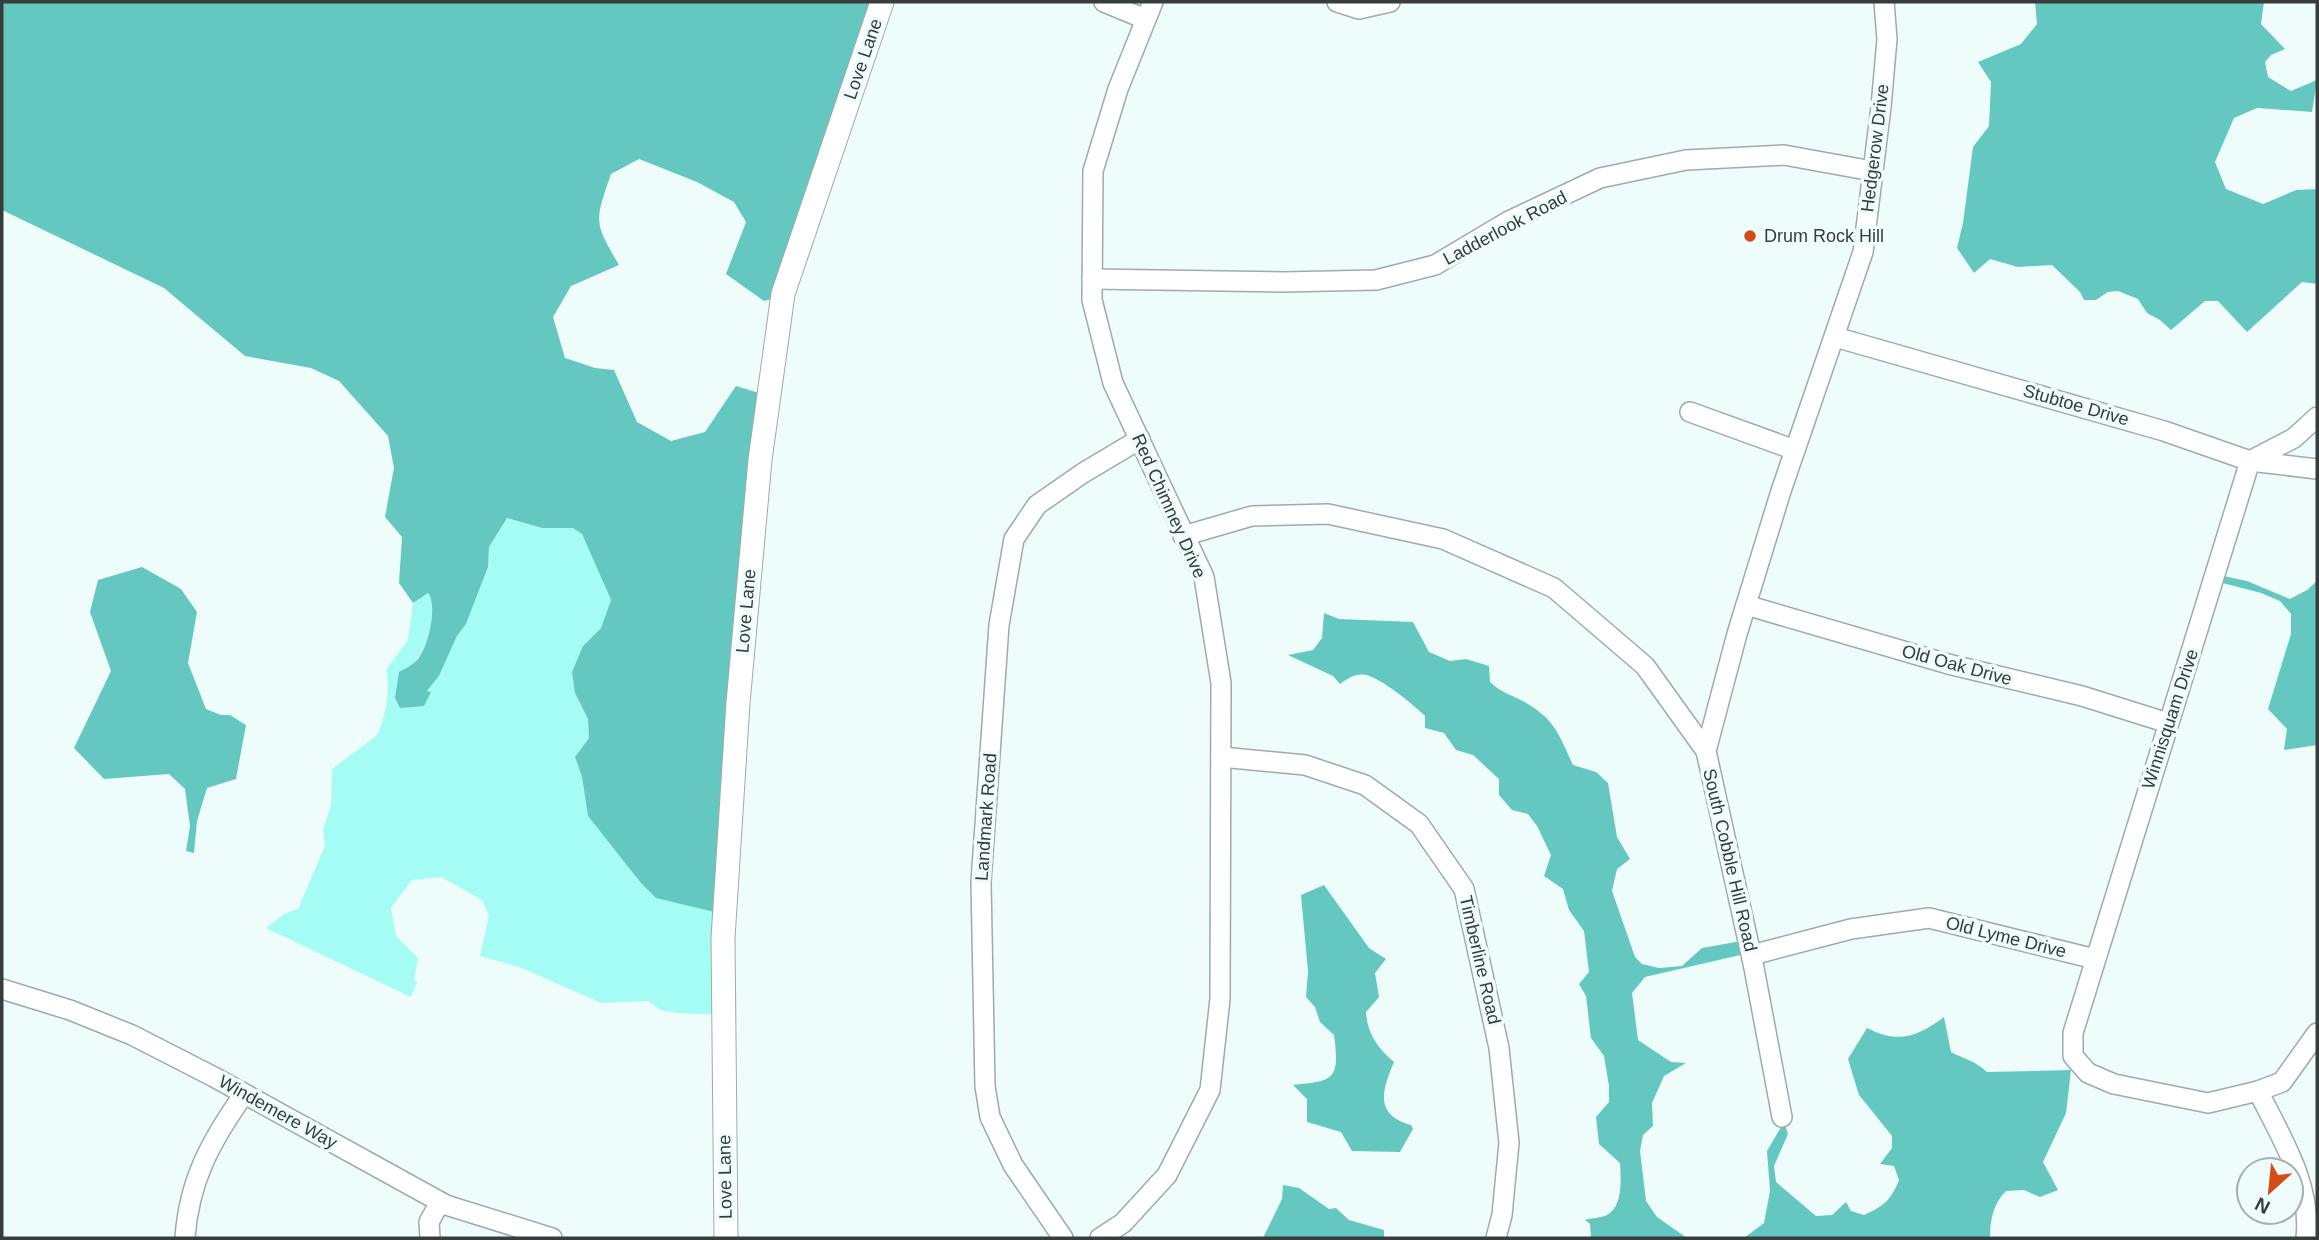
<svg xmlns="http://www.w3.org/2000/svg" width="2319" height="1240" font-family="Arial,sans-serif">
	<rect width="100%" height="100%" fill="#eefdfb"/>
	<!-- green -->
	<path fill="#a5fcf4" d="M507,518L542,528H574L582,534L611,600L601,628L583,646L575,693L588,719L589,738L575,757L582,777L588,816L640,882L656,897L714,912L723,1015L678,1013L660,1010L648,1001L601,1003L522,968L480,956L489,915L482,900L441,877L412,880L391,908L396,936L418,958L414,981L417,982L411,997L266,928L284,914L298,909L325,846L323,829L331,806L332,769L376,736C385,723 391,684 386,670L408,640L413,603L427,593C440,608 426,648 415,662L427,692L439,676L457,636L466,624L488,567L489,547Z"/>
	<!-- forest -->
	<g fill="#65c8c0">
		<path d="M2,2H882L784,296L764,301L726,274L746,222L734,202L697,182L639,159L611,174C595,221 593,221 619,265L571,286L553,317L565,358L595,368L614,370L637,422L671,441L705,432L736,386L769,396L714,912L656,898L640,882L588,816L582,777L575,757L589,738L588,719L575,693L572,672L583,646L601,628L611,600L582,534L573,528H542L507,518L489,547L488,567L466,624L457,636L439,676L427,691L431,692L424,706L400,708L395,698L399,672C406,668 413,665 418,659C428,646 438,607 428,593L413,603L399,583L402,537L385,517L394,468L388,436L339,381L311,368L245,356L164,288L2,210Z"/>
		<polygon points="2035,2 2264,2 2261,24 2285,49 2271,55 2265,62 2268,77 2291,91 2317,80 2312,112 2257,108 2234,118 2215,162 2226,189 2263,204 2296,190 2317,189 2317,284 2302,282 2247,332 2218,301 2205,301 2171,330 2160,320 2147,313 2138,299 2118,291 2108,292 2096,300 2084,300 2080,292 2052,265 2018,267 1990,259 1974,273 1957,248 1963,223 1973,147 1989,126 1991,82 1978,62 2021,44 2037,24"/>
		<polygon points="142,567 181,589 197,612 188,663 206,709 221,715 230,715 246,725 236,779 207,788 197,821 194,853 186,851 190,826 185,789 169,774 104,779 74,748 111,671 90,612 98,580"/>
		<polygon points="2219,575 2247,581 2290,599 2307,590 2317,581 2317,745 2284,750 2287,729 2268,709 2291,634 2291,614 2280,601 2261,593 2215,581"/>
		<path d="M1324,613L1339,619L1413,622L1429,652L1450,661L1466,659L1489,666L1490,682C1501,693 1515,696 1528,704C1556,721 1560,737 1573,765L1596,772L1608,783L1617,837L1630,859L1617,869L1612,891L1635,957L1642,964L1659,968L1682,966L1702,948L1747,940L1749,953L1645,977L1632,993L1638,1040L1671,1062L1686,1063L1664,1076L1652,1103L1653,1126L1643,1135L1640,1151L1646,1201L1657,1217L1687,1238H1591L1590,1224L1585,1220C1591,1218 1601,1218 1607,1215C1623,1207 1621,1178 1620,1163L1599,1144L1596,1117L1609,1102V1086L1604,1056L1591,1038L1586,996L1579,984L1589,972L1584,931L1569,910L1563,889L1544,876L1551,855L1537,826L1528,814L1512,810L1499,795V779L1473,755L1456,750L1444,733L1425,728V716C1414,705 1381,678 1366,675C1355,673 1348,679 1340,684L1333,676L1288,655L1313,650L1322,638Z"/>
		<path d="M1324,885L1369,948L1386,959L1375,973L1379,997L1366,1012C1367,1033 1378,1049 1394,1062C1382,1090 1374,1115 1411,1125L1413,1129L1400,1152L1352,1151L1341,1132L1307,1122V1099L1293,1085C1334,1081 1340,1080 1334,1035L1320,1022L1315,1007L1306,997L1308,971L1301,895Z"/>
		<path d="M1944,1017L1951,1052C1966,1060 1974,1060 1987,1072L2071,1070L2066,1113L2043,1162L2058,1190L2040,1197L2024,1190L2006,1191C1993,1204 1990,1220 1990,1238H1744L1764,1223L1770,1191L1767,1151L1784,1122L1788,1134L1774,1166L1776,1182L1816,1216L1832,1215L1846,1202L1851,1211L1864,1215C1884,1206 1891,1200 1899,1180L1894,1166L1880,1164L1892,1148V1136L1859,1095L1848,1059L1867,1028C1899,1044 1917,1037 1944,1017Z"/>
		<polygon points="1283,1185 1299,1188 1329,1209 1336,1208 1349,1220 1384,1230 1384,1238 1263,1238 1282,1199"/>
	</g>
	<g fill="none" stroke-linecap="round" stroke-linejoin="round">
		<defs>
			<g id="minor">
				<polyline points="1104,2 1145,19"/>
				<polyline points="1337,2 1359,9 1390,2"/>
				<polyline points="1092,279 1283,282 1376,280 1435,265 1509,221 1600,178 1686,160 1784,155 1872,171"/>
				<polyline points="1835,337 2164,431 2250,461 2317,469"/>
				<polyline points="1690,412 1795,450"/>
				<polyline points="2317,417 2294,438 2250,461 2073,1033 2073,1056 2088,1073 2114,1084 2208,1103 2258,1091 2282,1082 2317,1033"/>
				<polyline points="1183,536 1252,516 1328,514 1443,539 1554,588 1645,666 1706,751 1754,968 1782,1117"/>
				<polyline points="1746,605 1948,664 2082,696 2168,723"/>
				<polyline points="1706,751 1737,634 1781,491 1863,252 1881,107 1887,39 1884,2"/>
				<polyline points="1221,757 1305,765 1365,785 1419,824 1464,889 1499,1048 1509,1143 1502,1215 1496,1238"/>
				<polyline points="1752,955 1851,929 1929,918 2095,959"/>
				<polyline points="2,989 70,1010 132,1035 214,1077 446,1205 552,1238"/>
				<path d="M2258,1091C2281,1137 2312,1185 2306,1238"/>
				<path d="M185,1238C189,1180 211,1141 244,1094"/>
				<polyline points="430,1238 429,1222 440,1202"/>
				<polyline points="1063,1238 1013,1165 990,1117 985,1086 981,882 999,625 1014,539 1037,505 1083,473 1140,439"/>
				<polyline points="1100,1238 1123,1223 1167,1175 1210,1090 1220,999 1221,683 1204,577 1113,383 1092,300 1093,171 1118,89 1153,2"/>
			</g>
			<polyline id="tertiary" points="726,1238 723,938 738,703 760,460 783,294 882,2"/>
		</defs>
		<!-- minor casing -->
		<use href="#minor" stroke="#9eabaa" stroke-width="22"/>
		<!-- tertiary casing -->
		<use href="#tertiary" stroke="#9eabaa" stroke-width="25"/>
		<!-- minor -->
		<use href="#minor" stroke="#fff" stroke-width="19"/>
		<!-- tertiary -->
		<use href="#tertiary" stroke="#fff" stroke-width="23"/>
	</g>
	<!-- markers -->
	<circle fill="#d44d19" stroke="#eefdfb" stroke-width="2.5" cx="1750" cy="236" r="7"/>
	<g text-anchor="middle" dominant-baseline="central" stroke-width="7" stroke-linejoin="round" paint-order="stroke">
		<!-- street labels -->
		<g font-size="18" fill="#373c3c" stroke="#eefdfb">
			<text transform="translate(863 59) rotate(-71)">Love Lane</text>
			<text transform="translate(1875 148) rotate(-83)">Hedgerow Drive</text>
			<text transform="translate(1505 228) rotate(-28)">Ladderlook Road</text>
			<text transform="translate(2076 405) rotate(16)">Stubtoe Drive</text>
			<text transform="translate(1169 506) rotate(66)">Red Chimney Drive</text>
			<text transform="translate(746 611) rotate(-85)">Love Lane</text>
			<text transform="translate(1957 665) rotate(15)">Old Oak Drive</text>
			<text transform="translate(2170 719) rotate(-72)">Winnisquam Drive</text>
			<text transform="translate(986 817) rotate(-86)">Landmark Road</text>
			<text transform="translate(1730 860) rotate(77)">South Cobble Hill Road</text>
			<text transform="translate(2006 937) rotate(14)">Old Lyme Drive</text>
			<text transform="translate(1480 960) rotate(77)">Timberline Road</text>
			<text transform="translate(278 1112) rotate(29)">Windemere Way</text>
			<text transform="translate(725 1177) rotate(-91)">Love Lane</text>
		</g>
		<!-- poi labels -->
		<g font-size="18" fill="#373c3c" stroke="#eefdfb" text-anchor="start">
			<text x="1764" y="236">Drum Rock Hill</text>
		</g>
	</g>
	<!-- border -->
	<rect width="2319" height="1240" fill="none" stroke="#373c3c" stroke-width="7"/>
	<!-- north arrow -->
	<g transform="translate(2270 1191) rotate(207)"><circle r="33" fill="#eefdfb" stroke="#a5b0af" stroke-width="2"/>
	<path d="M0-5L12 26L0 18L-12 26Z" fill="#d44d19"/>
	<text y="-10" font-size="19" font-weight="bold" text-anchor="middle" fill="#373c3c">N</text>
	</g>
</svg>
